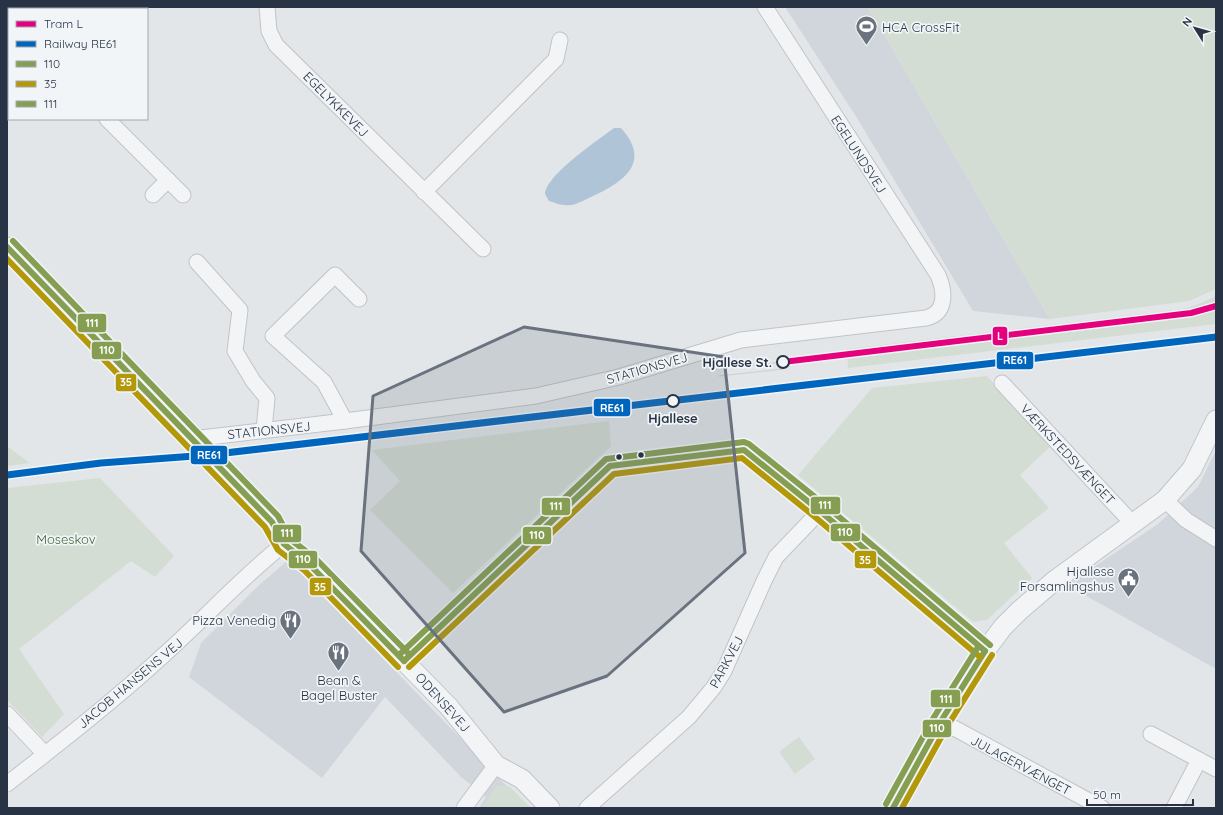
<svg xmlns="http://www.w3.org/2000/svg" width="1223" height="815" font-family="Quicksand,sans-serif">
	<rect width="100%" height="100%" fill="#e3e6e9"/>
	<!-- built -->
	<g fill="#d1d6dd">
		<polygon points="785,7 868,7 1050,319 973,311 857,118"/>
		<polygon points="1216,450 1216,669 1067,585 1158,524 1198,487"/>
		<polygon points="288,560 528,808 479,808 486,797 461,777 385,697 322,778 189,677 201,643 257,587"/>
	</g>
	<!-- green -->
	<g fill="#d4ddd4">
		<polygon points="868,7 1216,7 1216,289 1189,301 1050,319"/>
		<polygon points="1216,296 1216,324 848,368 847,349 1183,309 1196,305"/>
		<polygon points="987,376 1051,446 1020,475 1049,508 1004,543 1032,578 987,620 973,622 798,475 872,388"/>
		<polygon points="609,421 611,446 453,593 370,510 400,481 372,450"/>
		<polygon points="7,446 30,463 7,466"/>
		<polygon points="100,478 174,556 155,577 131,561 19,649 64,714 42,737 7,700 7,488"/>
		<polygon points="799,737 815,759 795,774 779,752"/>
		<polygon points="497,786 509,786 531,808 481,808"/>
	</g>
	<!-- water -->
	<path fill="#afc4d6" d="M614,128H621C652,162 624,182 593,196C584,200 574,207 564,205C559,205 554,202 549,201L545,194C546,175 598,140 614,128Z"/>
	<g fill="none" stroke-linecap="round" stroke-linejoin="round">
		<defs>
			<g id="minor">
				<polyline points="267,7 269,31 276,45 483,249"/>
				<polyline points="7,48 9,48"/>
				<polyline points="107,119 183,195"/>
				<polyline points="424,192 556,59 560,40"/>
				<polyline points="153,195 168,180"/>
				<polyline points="197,262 240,310 235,351 253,381 267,398 264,430"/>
				<polyline points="1002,383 1133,524"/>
				<polyline points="345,421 324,382 273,336 335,275 359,299"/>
				<path d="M192,439L345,421L536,396L619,377L741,340L926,318C947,313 945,291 938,275L765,7"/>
				<polyline points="1165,500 1186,520 1216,539"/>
				<polyline points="404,661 610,466 744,450 820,511 985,651"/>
				<polyline points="7,714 45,754"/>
				<polyline points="941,721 1102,808"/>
				<polyline points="1151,734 1216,769"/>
				<path d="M7,784C61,742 116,699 166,653C206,617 242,577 284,544"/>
				<polyline points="464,808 496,765"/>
				<polyline points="587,808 689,717 714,687 724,671 764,581 776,557 820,511"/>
				<polyline points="1174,808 1199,760"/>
			</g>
			<g id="tertiary">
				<polyline points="7,247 272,522 284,544 310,565 449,707 496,765 522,779 550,808"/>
				<polyline points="893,808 941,721 985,651 1003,627 1019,611 1054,581 1165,500 1192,469 1216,420"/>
			</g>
		</defs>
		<!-- minor casing -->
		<use href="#minor" stroke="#c1c4c7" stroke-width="17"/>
		<!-- tertiary casing -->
		<use href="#tertiary" stroke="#c1c4c7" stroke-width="21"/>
		<!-- minor -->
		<use href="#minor" stroke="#f3f4f6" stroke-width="15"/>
		<!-- tertiary -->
		<use href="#tertiary" stroke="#f3f4f6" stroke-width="19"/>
		<!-- tram -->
		<g stroke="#ccced1" stroke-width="1">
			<polyline points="718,369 783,362"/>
			<polyline points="719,376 783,369"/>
		</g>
		<defs>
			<g id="bus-1">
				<polyline points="7,247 272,522 284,544 310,565 404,661"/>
				<polyline points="404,661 610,466 744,450 820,511 985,651"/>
				<polyline points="893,808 941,721 985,651"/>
			</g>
			<g id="bus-2">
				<polyline points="7,259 265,527 278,550 305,571 398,667"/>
				<polyline points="409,667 614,474 742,458 815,517 980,657"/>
				<polyline points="902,808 948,725 992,655"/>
			</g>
			<g id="bus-3">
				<polyline points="13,241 278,516 290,539 316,559 410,655"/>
				<polyline points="399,655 606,459 744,442 749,444 825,505 990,645"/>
				<polyline points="886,804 934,717 978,647"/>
			</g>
		</defs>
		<!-- bus-1 casing -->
		<use href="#bus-1" stroke="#f1f5f8" stroke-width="9"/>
		<!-- bus-2 casing -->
		<use href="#bus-2" stroke="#f1f5f8" stroke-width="9"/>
		<!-- bus-3 casing -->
		<use href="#bus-3" stroke="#f1f5f8" stroke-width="9"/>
		<!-- bus-1 -->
		<use href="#bus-1" stroke="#859e52" stroke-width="6"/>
		<!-- bus-2 -->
		<use href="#bus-2" stroke="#b3980a" stroke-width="6"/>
		<!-- bus-3 -->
		<use href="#bus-3" stroke="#859e52" stroke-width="6"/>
		<defs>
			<polyline id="rail-1" points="7,475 101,463 208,455 1216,337"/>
		</defs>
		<!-- rail-1 casing -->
		<use href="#rail-1" stroke="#f1f5f8" stroke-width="10"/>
		<!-- rail-1 -->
		<use href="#rail-1" stroke="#0065bd" stroke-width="7"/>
		<defs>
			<polyline id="tram-1" points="783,362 1191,313 1216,306"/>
		</defs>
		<!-- tram-1 casing -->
		<use href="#tram-1" stroke="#f1f5f8" stroke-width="9"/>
		<!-- tram-1 -->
		<use href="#tram-1" stroke="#e5007d" stroke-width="6"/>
	</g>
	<!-- marked area -->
	<path fill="#69727e" fill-opacity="0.2" stroke="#69727e" stroke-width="3" stroke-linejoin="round" d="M524,327L724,357L745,553L607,676L504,712L361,551L373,396Z"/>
	<!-- icons -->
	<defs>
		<symbol id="stadium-pin" viewBox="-11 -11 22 30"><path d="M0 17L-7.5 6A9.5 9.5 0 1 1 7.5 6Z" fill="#69727e" stroke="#f1f5f8"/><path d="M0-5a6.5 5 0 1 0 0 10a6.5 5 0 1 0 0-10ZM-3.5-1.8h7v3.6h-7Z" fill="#fff"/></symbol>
		<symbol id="civic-pin" viewBox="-11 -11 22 30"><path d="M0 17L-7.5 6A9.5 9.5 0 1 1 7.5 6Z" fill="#69727e" stroke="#f1f5f8"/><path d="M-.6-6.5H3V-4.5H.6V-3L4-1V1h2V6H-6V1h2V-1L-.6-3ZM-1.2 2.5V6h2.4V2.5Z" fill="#fff"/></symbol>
		<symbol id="restaurant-pin" viewBox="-11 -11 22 30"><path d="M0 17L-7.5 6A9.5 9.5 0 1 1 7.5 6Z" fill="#69727e" stroke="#f1f5f8"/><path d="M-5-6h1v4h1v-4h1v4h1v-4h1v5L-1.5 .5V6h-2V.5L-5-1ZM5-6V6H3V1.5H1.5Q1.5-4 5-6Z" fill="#fff"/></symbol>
	</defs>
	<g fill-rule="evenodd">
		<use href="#stadium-pin" x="854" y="14" width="25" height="34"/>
		<use href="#civic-pin" x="1116" y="566" width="25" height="34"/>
		<use href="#restaurant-pin" x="278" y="608" width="25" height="34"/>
		<use href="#restaurant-pin" x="326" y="640" width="25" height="34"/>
	</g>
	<!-- markers -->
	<g fill="#f1f5f8" stroke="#283445" stroke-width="2">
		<circle cx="783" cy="362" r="6"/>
		<circle cx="673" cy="401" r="6"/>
	</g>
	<g fill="#283445" stroke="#f1f5f8" stroke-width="1.5">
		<circle cx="641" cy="455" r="3.5"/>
		<circle cx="619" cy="457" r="3.5"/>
	</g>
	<g text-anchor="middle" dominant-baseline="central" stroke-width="3.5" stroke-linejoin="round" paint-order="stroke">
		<!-- poi labels -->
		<g font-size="13" fill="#283445" stroke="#f1f5f8" text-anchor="end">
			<text x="882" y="27" text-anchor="start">HCA CrossFit</text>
			<text x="1114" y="571">Hjallese<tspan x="1114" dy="15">Forsamlingshus</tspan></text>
			<text x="276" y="620">Pizza Venedig</text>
			<text x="339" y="680" text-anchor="middle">Bean &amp;<tspan x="339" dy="15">Bagel Buster</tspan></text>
		</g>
		<!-- street labels -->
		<g font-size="13" fill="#283445" stroke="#f1f5f8">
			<text transform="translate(336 104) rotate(45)">EGELYKKEVEJ</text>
			<text transform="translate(859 154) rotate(57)">EGELUNDSVEJ</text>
			<text transform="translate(647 368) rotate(-16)">STATIONSVEJ</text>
			<text transform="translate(269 430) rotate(-6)">STATIONSVEJ</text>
			<text transform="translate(1068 454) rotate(47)">VÆRKSTEDSVÆNGET</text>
			<text transform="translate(726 662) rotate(-62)">PARKVEJ</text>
			<text transform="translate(130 683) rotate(-40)">JACOB HANSENS VEJ</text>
			<text transform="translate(443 702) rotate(48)">ODENSEVEJ</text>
			<text transform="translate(1021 765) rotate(28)">JULAGERVÆNGET</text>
		</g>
		<!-- stop labels -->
		<g font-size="13" font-weight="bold" fill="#283445" stroke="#f1f5f8" text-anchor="end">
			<text x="772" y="362">Hjallese St.</text>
			<text x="673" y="418" text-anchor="middle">Hjallese</text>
		</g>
		<!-- park labels -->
		<g font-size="13" fill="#3e6234" stroke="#f1f5f8">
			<text x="66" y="539">Moseskov</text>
		</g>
	</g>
	<g stroke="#f1f5f8" stroke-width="1.5">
		<rect x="77" y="313" width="30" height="20" rx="4" fill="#859e52"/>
		<rect x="992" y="326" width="16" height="20" rx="4" fill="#e5007d"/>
		<rect x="91" y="341" width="31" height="19" rx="4" fill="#859e52"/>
		<rect x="996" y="351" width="38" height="19" rx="4" fill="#0065bd"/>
		<rect x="115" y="373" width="22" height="19" rx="4" fill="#b3980a"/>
		<rect x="593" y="398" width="38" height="19" rx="4" fill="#0065bd"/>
		<rect x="190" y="445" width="38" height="20" rx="4" fill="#0065bd"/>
		<rect x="810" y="496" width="31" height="19" rx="4" fill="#859e52"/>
		<rect x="541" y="497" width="30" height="19" rx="4" fill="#859e52"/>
		<rect x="830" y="523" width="31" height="19" rx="4" fill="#859e52"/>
		<rect x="272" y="524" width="30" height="19" rx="4" fill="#859e52"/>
		<rect x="522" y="526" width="30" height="19" rx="4" fill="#859e52"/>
		<rect x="288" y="550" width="30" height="19" rx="4" fill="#859e52"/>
		<rect x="854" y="550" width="23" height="19" rx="4" fill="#b3980a"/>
		<rect x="309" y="577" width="23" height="19" rx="4" fill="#b3980a"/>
		<rect x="930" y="689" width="31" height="19" rx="4" fill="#859e52"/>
		<rect x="922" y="719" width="30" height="19" rx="4" fill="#859e52"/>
	</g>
	<g font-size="11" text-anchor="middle" font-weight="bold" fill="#fff">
		<text x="92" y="327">111</text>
		<text x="1000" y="340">L</text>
		<text x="107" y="354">110</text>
		<text x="1015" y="364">RE61</text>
		<text x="126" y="386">35</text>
		<text x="612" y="412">RE61</text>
		<text x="209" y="459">RE61</text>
		<text x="825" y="509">111</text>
		<text x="556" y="510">111</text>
		<text x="845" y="536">110</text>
		<text x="287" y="537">111</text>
		<text x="537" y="539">110</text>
		<text x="303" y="563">110</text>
		<text x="865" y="564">35</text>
		<text x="320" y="591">35</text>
		<text x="946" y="703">111</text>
		<text x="937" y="732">110</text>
	</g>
	<!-- border -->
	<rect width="1223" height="815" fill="none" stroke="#283445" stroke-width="16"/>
	<!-- legend -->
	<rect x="8" y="8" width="140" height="112" fill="#f1f5f8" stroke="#a1a8b0"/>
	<rect x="16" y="21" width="20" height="6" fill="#e5007d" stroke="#a1a8b0"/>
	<text x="44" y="28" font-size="12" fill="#283445">Tram L</text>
	<rect x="16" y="41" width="20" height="6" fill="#0065bd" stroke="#a1a8b0"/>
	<text x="44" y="48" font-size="12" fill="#283445">Railway RE61</text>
	<rect x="16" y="61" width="20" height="6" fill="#859e52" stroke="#a1a8b0"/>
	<text x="44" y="68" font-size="12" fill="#283445">110</text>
	<rect x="16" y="81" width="20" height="6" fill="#b3980a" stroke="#a1a8b0"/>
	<text x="44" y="88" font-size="12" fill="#283445">35</text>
	<rect x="16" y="101" width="20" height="6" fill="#859e52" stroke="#a1a8b0"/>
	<text x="44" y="108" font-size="12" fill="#283445">111</text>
	<!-- north arrow -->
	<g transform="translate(1195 28) rotate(307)" stroke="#f1f5f8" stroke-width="3" paint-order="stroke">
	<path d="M0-3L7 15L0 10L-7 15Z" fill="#283445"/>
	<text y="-6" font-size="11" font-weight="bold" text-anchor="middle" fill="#283445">N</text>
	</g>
	<!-- scale -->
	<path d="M1087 799v6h106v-6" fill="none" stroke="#283445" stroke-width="2"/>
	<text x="1093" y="799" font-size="12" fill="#283445" stroke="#f1f5f8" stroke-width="3" paint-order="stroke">50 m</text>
</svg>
